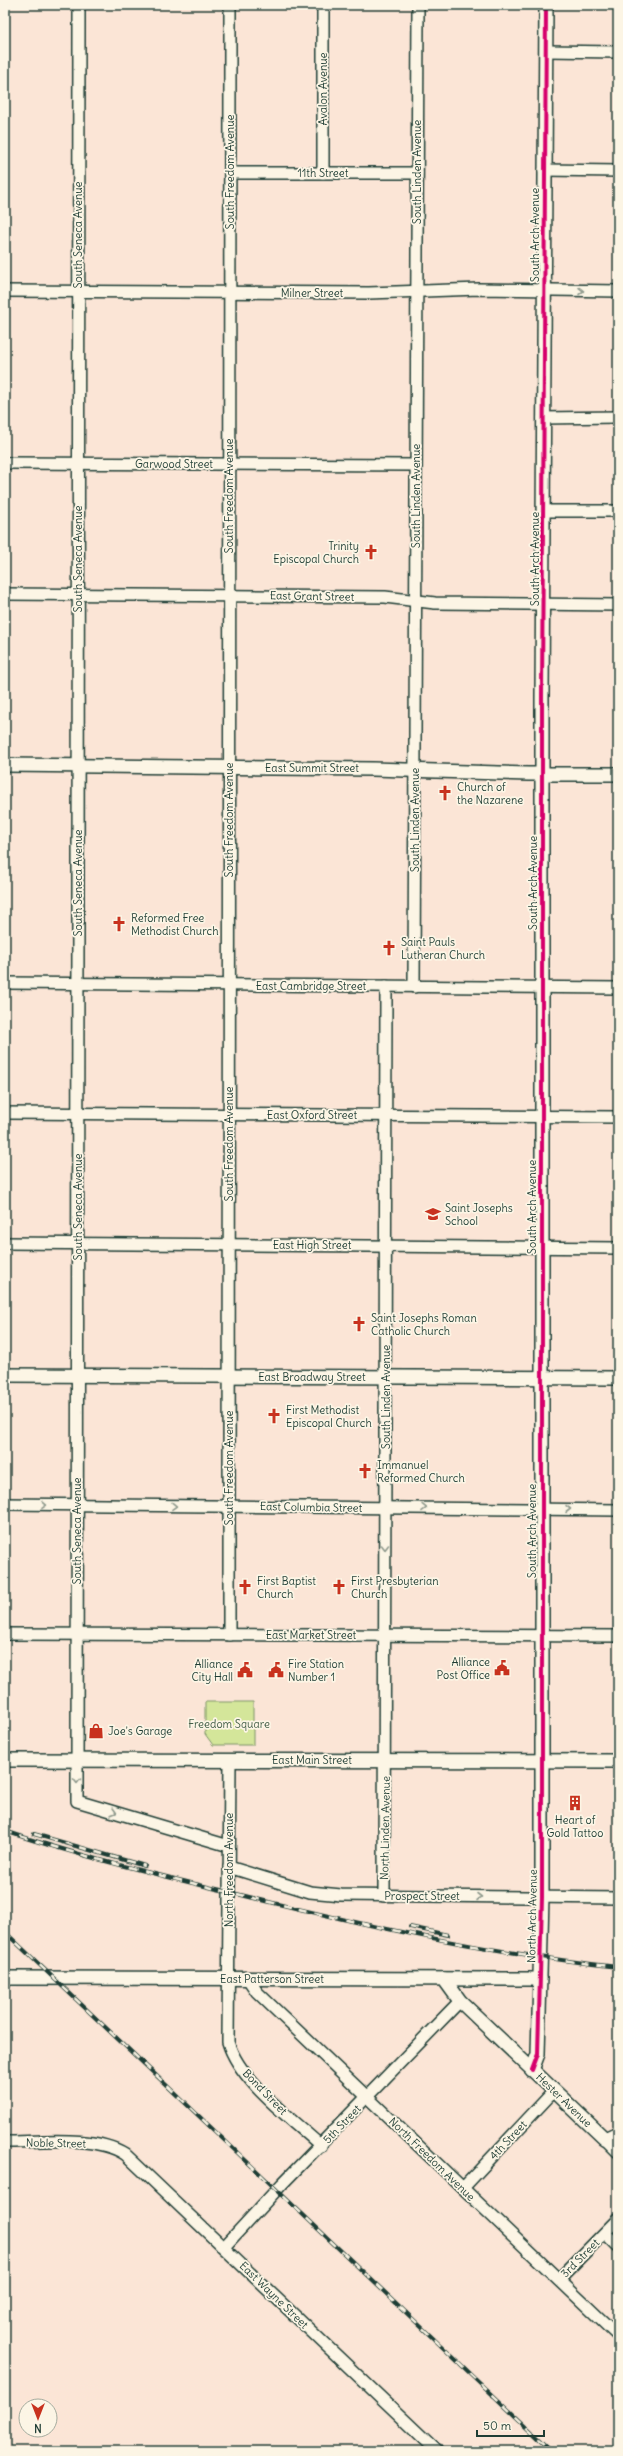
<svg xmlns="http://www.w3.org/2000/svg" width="623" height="2456" font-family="Delius,sans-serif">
	<rect width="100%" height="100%" fill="#fbe5d6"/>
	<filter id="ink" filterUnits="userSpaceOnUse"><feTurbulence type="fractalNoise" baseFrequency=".025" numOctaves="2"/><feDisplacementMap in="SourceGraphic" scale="8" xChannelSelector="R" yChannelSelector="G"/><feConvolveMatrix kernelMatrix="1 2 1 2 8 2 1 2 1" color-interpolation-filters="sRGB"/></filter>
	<g filter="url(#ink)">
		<!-- green -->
		<polygon fill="#d4e69a" stroke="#7a9267" points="205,1702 253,1702 253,1745 213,1745 205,1734"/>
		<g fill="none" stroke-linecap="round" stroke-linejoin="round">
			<defs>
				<g id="minor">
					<polyline points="79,5 77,1801 229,1846"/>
					<polyline points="323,5 323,173"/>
					<polyline points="546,51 618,52"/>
					<polyline points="544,170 618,171"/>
					<polyline points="230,173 417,173"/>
					<polyline points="5,291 369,293 479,289 618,291"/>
					<polyline points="543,418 618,417"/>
					<polyline points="5,463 416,465"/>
					<polyline points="544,511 618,511"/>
					<polyline points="5,594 385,597 435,603 618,605"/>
					<polyline points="5,983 618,988"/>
					<polyline points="414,987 418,5"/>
					<polyline points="5,1113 618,1117"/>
					<polyline points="5,1243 618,1248"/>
					<polyline points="5,1504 618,1510"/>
					<polyline points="5,1634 618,1636"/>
					<polyline points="229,1635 230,5"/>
					<path d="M230,1760L228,2042C240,2082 291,2118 321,2146"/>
					<polyline points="229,1867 310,1892 341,1895 618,1898"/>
					<polyline points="384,1896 386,986"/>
					<polyline points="248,1979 257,1992 618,2336"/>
					<polyline points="605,2139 618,2152"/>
					<path d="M5,2142C40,2142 95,2135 125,2154L437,2451"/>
					<polyline points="463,2188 554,2091"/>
					<polyline points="605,2233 618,2246"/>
					<polyline points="224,2247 282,2184 460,2001"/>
					<polyline points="559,2279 618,2219"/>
				</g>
				<g id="tertiary">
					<polyline points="5,765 373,769 528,774 618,774"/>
					<polyline points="5,1375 618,1378"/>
					<polyline points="5,1760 618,1761"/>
					<polyline points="5,1978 540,1979"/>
					<polyline points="444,1979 460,2001 605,2139 618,2133"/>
					<polyline points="532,2070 538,2054 542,1897 542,699 546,5"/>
				</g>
			</defs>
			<!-- minor casing -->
			<use href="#minor" stroke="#1f3d34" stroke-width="14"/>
			<!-- tertiary casing -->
			<use href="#tertiary" stroke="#1f3d34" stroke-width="16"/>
			<!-- minor -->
			<use href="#minor" stroke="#fcf5e5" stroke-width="11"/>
			<!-- tertiary -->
			<use href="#tertiary" stroke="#fcf5e5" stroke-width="13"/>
			<defs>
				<g id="rail">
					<path d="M5,1831C81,1857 159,1875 237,1894C362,1925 489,1953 618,1967"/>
					<polyline points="34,1834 145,1866"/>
					<polyline points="410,1927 448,1935"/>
					<polyline points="5,1932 552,2451"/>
				</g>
			</defs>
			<!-- rail casing -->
			<use href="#rail" stroke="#1f3d34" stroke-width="4"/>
			<!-- rail -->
			<use href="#rail" stroke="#fcf5e5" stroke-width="2.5" stroke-dasharray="8" stroke-linecap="butt"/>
			<defs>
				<polyline id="cycleway" points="532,2070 538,2054 542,1897 542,699 546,5"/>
			</defs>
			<!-- cycleway casing -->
			<use href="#cycleway" stroke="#fcf5e5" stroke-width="6"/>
			<!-- cycleway -->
			<use href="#cycleway" stroke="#d6006c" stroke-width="4"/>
		</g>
		<!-- one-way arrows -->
		<defs><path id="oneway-chevron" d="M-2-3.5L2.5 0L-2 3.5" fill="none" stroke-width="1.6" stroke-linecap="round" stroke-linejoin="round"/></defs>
		<g stroke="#8e998c">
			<use href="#oneway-chevron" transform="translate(581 291)"/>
			<use href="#oneway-chevron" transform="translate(44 1505) rotate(1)"/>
			<use href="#oneway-chevron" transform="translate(174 1506) rotate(1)"/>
			<use href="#oneway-chevron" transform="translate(424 1508) rotate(1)"/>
			<use href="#oneway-chevron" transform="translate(568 1509)"/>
			<use href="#oneway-chevron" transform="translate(385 1547) rotate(90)"/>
			<use href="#oneway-chevron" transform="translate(77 1781) rotate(91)"/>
			<use href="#oneway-chevron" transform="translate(114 1812) rotate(16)"/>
			<use href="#oneway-chevron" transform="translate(479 1897)"/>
		</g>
	</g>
	<!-- icons -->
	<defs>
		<symbol id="church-bare" viewBox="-9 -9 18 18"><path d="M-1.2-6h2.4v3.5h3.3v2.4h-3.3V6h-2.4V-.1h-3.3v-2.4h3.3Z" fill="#c8321e" stroke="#fcf5e5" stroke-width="2.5" paint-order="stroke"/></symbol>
		<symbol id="school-bare" viewBox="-9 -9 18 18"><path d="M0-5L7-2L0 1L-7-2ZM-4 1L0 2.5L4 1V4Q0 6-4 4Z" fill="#c8321e" stroke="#fcf5e5" stroke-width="2.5" paint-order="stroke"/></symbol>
		<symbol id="civic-bare" viewBox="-9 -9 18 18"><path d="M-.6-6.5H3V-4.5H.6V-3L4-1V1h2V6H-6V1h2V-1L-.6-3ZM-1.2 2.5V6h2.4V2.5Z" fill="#c8321e" stroke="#fcf5e5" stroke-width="2.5" paint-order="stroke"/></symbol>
		<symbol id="shop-bare" viewBox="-9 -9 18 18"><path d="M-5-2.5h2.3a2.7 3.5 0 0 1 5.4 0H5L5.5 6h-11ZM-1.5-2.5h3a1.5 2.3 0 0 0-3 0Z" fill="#c8321e" stroke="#fcf5e5" stroke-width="2.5" paint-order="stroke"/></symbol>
		<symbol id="building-bare" viewBox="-9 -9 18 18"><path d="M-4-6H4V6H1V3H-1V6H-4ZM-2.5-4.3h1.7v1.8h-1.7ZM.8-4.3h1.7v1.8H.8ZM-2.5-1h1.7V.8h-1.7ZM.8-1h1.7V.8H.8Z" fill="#c8321e" stroke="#fcf5e5" stroke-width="2.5" paint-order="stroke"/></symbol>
	</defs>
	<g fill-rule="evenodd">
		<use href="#church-bare" x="360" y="541" width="22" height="22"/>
		<use href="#church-bare" x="434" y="782" width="22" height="22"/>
		<use href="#church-bare" x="108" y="913" width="22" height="22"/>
		<use href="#church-bare" x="378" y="937" width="22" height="22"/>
		<use href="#school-bare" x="422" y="1203" width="22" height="22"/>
		<use href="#church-bare" x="348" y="1313" width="22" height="22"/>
		<use href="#church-bare" x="263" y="1405" width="22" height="22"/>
		<use href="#church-bare" x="354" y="1460" width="22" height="22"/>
		<use href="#church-bare" x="234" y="1576" width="22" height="22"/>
		<use href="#church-bare" x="328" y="1576" width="22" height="22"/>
		<use href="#civic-bare" x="491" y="1657" width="22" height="22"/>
		<use href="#civic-bare" x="234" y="1659" width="22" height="22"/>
		<use href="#civic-bare" x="265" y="1659" width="22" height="22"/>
		<use href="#shop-bare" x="85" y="1720" width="22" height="22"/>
		<use href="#building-bare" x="564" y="1792" width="22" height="22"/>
	</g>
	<g text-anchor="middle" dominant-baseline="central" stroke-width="3.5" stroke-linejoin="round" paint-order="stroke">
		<!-- street labels -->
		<g font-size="11" fill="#1f3d34" stroke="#fcf5e5">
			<text transform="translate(323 89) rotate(-90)">Avalon Avenue</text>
			<text transform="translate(230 172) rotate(-90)">South Freedom Avenue</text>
			<text transform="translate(417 172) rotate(-90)">South Linden Avenue</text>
			<text x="323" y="173">11th Street</text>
			<text transform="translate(78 235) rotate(-90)">South Seneca Avenue</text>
			<text transform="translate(535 235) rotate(-90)">South Arch Avenue</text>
			<text x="312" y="293">Milner Street</text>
			<text x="174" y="464">Garwood Street</text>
			<text transform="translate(229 496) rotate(-90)">South Freedom Avenue</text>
			<text transform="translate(416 496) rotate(-90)">South Linden Avenue</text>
			<text transform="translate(78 559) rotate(-90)">South Seneca Avenue</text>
			<text transform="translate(535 559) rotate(-90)">South Arch Avenue</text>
			<text transform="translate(312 596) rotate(1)">East Grant Street</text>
			<text x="312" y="768">East Summit Street</text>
			<text transform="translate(229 820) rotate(-90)">South Freedom Avenue</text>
			<text transform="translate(415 820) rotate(-90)">South Linden Avenue</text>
			<text transform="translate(78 883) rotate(-90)">South Seneca Avenue</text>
			<text transform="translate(533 883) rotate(-90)">South Arch Avenue</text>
			<text x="311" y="986">East Cambridge Street</text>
			<text x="312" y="1115">East Oxford Street</text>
			<text transform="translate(229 1144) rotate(-90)">South Freedom Avenue</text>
			<text transform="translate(78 1207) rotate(-90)">South Seneca Avenue</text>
			<text transform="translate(532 1207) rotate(-90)">South Arch Avenue</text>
			<text x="312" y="1245">East High Street</text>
			<text x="312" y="1377">East Broadway Street</text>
			<text transform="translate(386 1397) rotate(-90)">South Linden Avenue</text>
			<text transform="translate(229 1468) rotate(-90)">South Freedom Avenue</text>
			<text transform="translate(311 1507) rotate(1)">East Columbia Street</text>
			<text transform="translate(77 1531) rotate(-90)">South Seneca Avenue</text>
			<text transform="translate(532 1531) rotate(-90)">South Arch Avenue</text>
			<text x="311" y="1635">East Market Street</text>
			<text x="312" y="1760">East Main Street</text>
			<text transform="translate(385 1828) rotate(-89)">North Linden Avenue</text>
			<text transform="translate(229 1870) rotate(-90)">North Freedom Avenue</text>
			<text x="422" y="1896">Prospect Street</text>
			<text transform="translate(532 1916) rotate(-89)">North Arch Avenue</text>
			<text x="272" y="1979">East Patterson Street</text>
			<text transform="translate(265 2092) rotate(46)">Bond Street</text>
			<text transform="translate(564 2100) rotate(44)">Hester Avenue</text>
			<text transform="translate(342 2124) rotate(-46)">5th Street</text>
			<text transform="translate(508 2140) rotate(-47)">4th Street</text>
			<text transform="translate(56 2143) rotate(1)">Noble Street</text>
			<text transform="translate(432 2159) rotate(44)">North Freedom Avenue</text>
			<text transform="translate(580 2258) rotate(-45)">3rd Street</text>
			<text transform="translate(274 2295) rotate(44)">East Wayne Street</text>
		</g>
		<!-- poi labels -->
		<g font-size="11" fill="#1f3d34" stroke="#fcf5e5" text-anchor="start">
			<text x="359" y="546" text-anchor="end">Trinity<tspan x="359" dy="13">Episcopal Church</tspan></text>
			<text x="457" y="787">Church of<tspan x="457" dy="13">the Nazarene</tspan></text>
			<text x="131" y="918">Reformed Free<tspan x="131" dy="13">Methodist Church</tspan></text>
			<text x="401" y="942">Saint Pauls<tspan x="401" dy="13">Lutheran Church</tspan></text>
			<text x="445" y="1208">Saint Josephs<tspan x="445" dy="13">School</tspan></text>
			<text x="371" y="1318">Saint Josephs Roman<tspan x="371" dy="13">Catholic Church</tspan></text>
			<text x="286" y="1410">First Methodist<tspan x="286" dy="13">Episcopal Church</tspan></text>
			<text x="377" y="1465">Immanuel<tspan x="377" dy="13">Reformed Church</tspan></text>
			<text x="257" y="1581">First Baptist<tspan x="257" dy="13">Church</tspan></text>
			<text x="351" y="1581">First Presbyterian<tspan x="351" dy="13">Church</tspan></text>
			<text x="490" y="1662" text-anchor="end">Alliance<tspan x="490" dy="13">Post Office</tspan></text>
			<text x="233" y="1664" text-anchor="end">Alliance<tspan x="233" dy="13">City Hall</tspan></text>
			<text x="288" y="1664">Fire Station<tspan x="288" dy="13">Number 1</tspan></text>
			<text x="108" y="1731">Joe's Garage</text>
			<text x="575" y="1820" text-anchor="middle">Heart of<tspan x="575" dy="13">Gold Tattoo</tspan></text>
		</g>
		<!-- park labels -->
		<g font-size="11" fill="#435f48" stroke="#fcf5e5">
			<text x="229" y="1724">Freedom Square</text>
		</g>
	</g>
	<!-- margin -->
	<rect width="623" height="2456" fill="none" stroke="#fcf5e5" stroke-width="20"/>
	<rect x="10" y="10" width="603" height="2436" fill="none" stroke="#1f3d34" stroke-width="1.5" filter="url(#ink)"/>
	<!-- north arrow -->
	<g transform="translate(38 2418) rotate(180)"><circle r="19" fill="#fcf5e5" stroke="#a4ab9e"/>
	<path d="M0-3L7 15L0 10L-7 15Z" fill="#c8321e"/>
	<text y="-6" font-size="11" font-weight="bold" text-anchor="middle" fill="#1f3d34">N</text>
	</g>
	<!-- scale -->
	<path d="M477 2430v6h67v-6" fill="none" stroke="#1f3d34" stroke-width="2"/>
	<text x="483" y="2430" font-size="12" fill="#1f3d34" stroke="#fcf5e5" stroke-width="3" paint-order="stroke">50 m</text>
</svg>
